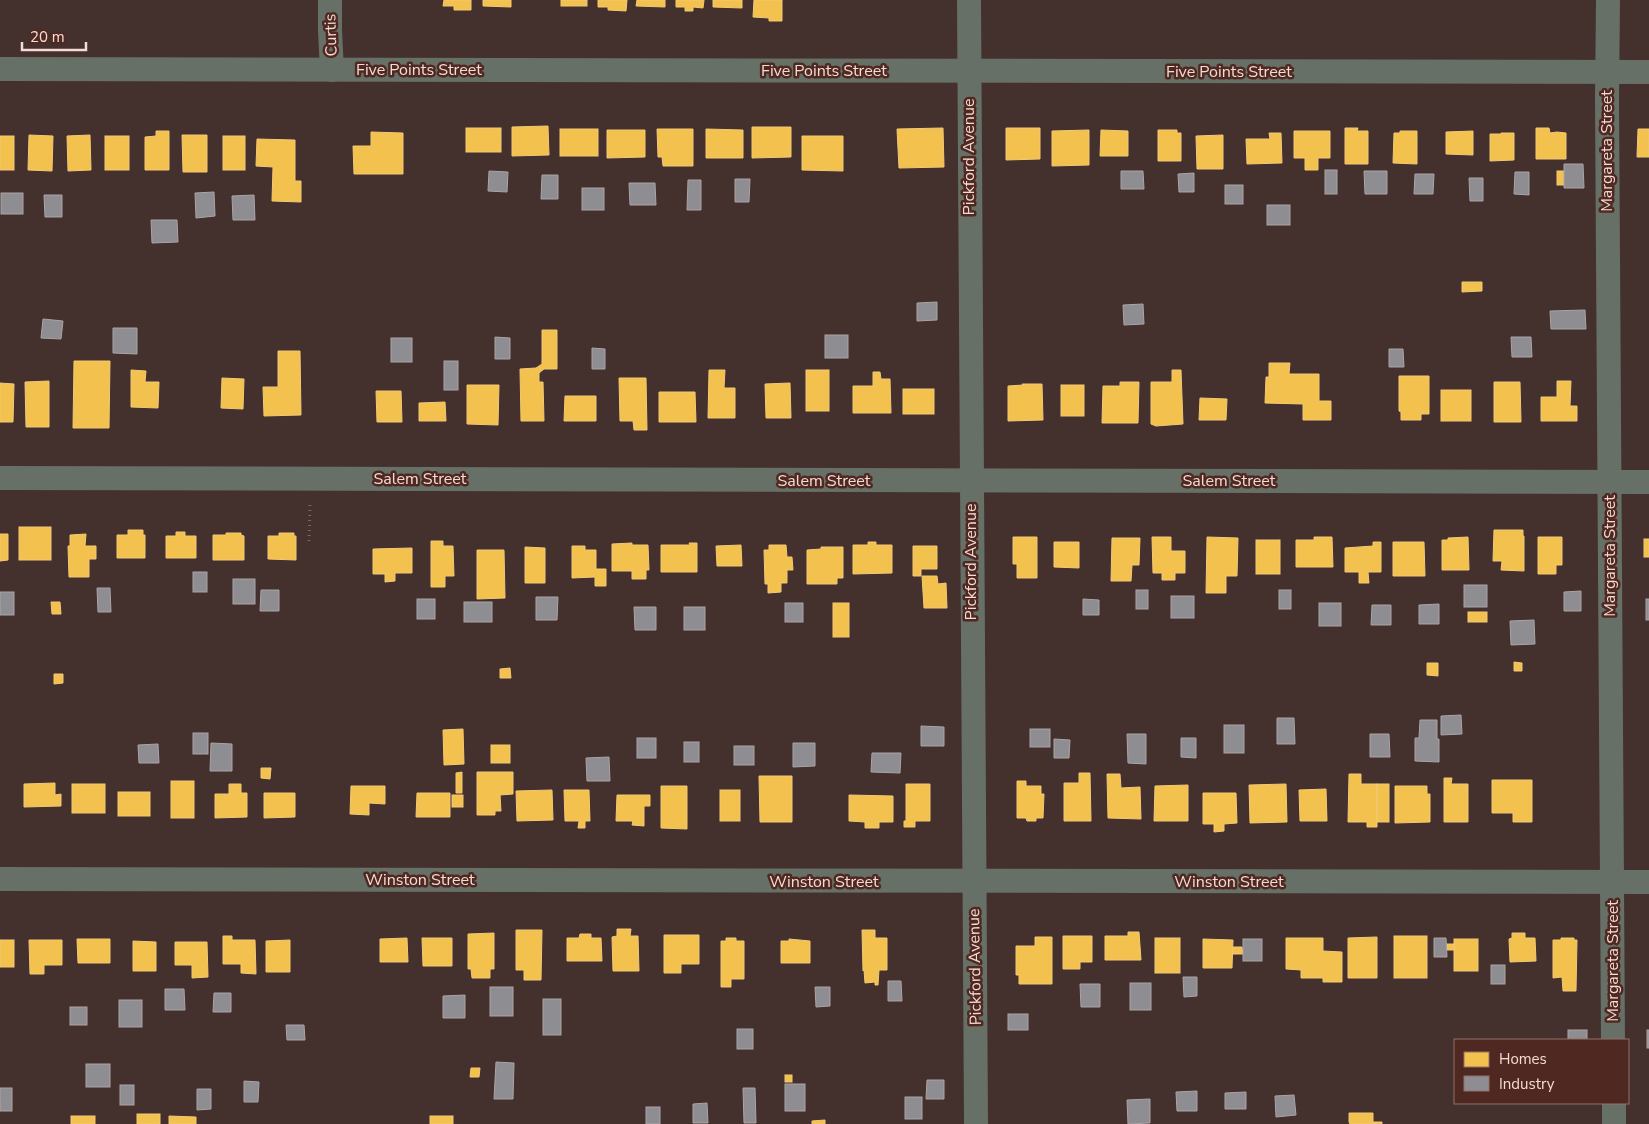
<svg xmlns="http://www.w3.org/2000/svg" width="1649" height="1124" font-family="'Nunito Sans',sans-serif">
	<rect width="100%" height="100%" fill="#44302c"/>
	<!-- homes -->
	<g fill="#f2c14e" stroke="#f3c976">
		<polygon points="444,0 471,0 471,10 454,10 454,6 443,6"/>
		<polygon points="483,0 511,0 511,7 483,6"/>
		<rect x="561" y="0" width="26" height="6"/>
		<polygon points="598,0 627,0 626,11 608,10 608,7 598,7"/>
		<polygon points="637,0 665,0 665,7 636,6"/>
		<polygon points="676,0 704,0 703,8 693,7 693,11 685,11 685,7 676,7"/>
		<polygon points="713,0 742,0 742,8 713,7"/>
		<polygon points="754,0 782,0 782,21 769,21 769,18 753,17"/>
		<polygon points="548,126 549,155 512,156 512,127"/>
		<polygon points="752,127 791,127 791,157 752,158"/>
		<rect x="466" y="128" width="35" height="24"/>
		<polygon points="943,128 944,167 899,168 897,129"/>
		<polygon points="1006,128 1040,128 1040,159 1006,160"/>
		<polygon points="1345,128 1358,128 1357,131 1368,131 1368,164 1345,164"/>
		<polygon points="1536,128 1549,128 1550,133 1557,132 1566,133 1566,159 1536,159"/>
		<rect x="560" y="129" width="38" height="27"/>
		<polygon points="657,129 693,129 693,166 663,166 662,157 658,157"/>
		<polygon points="706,129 743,130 743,158 706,158"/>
		<polygon points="1638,129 1649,129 1649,157 1637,157"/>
		<polygon points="607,130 645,130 645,157 607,158"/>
		<polygon points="1089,130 1089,165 1052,166 1052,131"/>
		<polygon points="1101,130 1128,131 1128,156 1100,156"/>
		<polygon points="1158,130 1177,130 1177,133 1181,133 1181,161 1158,161"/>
		<polygon points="156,131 169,131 169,170 145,170 145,137 156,136"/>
		<polygon points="1294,131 1330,131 1330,158 1318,158 1318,170 1305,170 1305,158 1294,158"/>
		<polygon points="1400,131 1417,131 1417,164 1393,163 1394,133 1400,133"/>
		<polygon points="1473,131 1473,155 1446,154 1446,132"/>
		<polygon points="371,132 403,133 403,174 354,174 353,146 371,146"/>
		<polygon points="1269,133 1281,133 1282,163 1247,164 1246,139 1270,139"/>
		<polygon points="1501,133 1514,133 1514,160 1490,161 1490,134 1501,134"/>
		<polygon points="29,135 53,136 52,171 28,170"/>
		<polygon points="90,135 91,170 68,171 67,136"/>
		<polygon points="182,135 207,135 207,172 183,172"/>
		<polygon points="1223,135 1223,169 1197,169 1196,136"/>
		<rect x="0" y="136" width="14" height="34"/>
		<rect x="105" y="136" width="24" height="34"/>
		<rect x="223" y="136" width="22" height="34"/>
		<polygon points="802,136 843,136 843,171 802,170"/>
		<polygon points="257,139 295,140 295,181 301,181 301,202 272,201 273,167 256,166"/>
		<rect x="1557" y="171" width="7" height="14"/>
		<polygon points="1462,282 1482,282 1482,291 1462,292"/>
		<polygon points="542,330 557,330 557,369 544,369 539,373 539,382 543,382 544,421 521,421 520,369 536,368 542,364"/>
		<polygon points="278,351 300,351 301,415 264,416 263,387 278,387"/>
		<polygon points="74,361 110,361 109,428 73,428"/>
		<polygon points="1269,363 1290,363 1289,374 1319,374 1319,401 1331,401 1331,420 1303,420 1303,404 1265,403 1266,377 1269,377"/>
		<polygon points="131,370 146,371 145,382 159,382 158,408 131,407"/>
		<polygon points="709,370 725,370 724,388 735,388 735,418 708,418"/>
		<rect x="806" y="370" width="23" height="41"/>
		<polygon points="1172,370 1181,370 1183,424 1156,426 1151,424 1151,382 1172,382"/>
		<polygon points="873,372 880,372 881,379 890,379 891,413 853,413 853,386 873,386"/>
		<polygon points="1399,376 1429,376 1429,414 1421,414 1421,420 1401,420 1401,412 1399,411"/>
		<polygon points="222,378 244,379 243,409 221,408"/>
		<polygon points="619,378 646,378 647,430 634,430 633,421 620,421"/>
		<polygon points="49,381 49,427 26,427 25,382"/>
		<polygon points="1557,381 1571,381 1570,406 1577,406 1577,421 1541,421 1541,397 1557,397"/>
		<polygon points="1120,382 1139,382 1138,423 1102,423 1103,386 1120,386"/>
		<polygon points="1494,382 1520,382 1521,422 1494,422"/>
		<polygon points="0,383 14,384 13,422 0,422"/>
		<polygon points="790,383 791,418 766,418 765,384"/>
		<polygon points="1022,384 1042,384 1043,420 1008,421 1008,386 1023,385"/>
		<polygon points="467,385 499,385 498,425 467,424"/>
		<rect x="1061" y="385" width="23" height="31"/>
		<rect x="903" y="389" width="31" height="25"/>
		<rect x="1441" y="390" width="30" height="31"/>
		<polygon points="376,391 401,391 402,422 377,422"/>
		<polygon points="659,392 695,392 696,422 659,422"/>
		<polygon points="565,396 596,396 596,421 564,421"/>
		<polygon points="1200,398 1227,399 1226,420 1199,420"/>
		<polygon points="445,402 446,421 419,421 419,403"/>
		<rect x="19" y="527" width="32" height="33"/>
		<polygon points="128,530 143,530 143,535 145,535 145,558 117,558 117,535 128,535"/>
		<polygon points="1494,530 1523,530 1523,536 1524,536 1524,571 1501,570 1502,561 1493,561"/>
		<polygon points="176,532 185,532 185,536 196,536 196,558 166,558 166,536 176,536"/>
		<polygon points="226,533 241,533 241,535 244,536 244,560 213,560 213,535 226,535"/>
		<polygon points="279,533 294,533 294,536 296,536 296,560 268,559 268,536 279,536"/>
		<polygon points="0,534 8,534 8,560 0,561"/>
		<polygon points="86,534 85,546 96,546 96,559 89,559 89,577 69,577 68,546 70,546 70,535"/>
		<polygon points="1013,537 1037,537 1037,578 1017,578 1017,564 1013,564"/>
		<polygon points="1152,537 1171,537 1171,551 1185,551 1185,573 1175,573 1175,580 1162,580 1162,573 1153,573"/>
		<polygon points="1207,537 1238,538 1237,576 1226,576 1226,593 1206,593"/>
		<polygon points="1314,537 1332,537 1333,567 1296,567 1296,540 1314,540"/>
		<polygon points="1468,537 1469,570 1442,570 1442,540 1448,540 1448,538"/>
		<polygon points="1538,537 1562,537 1562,565 1556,565 1556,574 1538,574"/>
		<polygon points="1112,538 1140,538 1139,565 1132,565 1131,581 1111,581"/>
		<rect x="1644" y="539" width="5" height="18"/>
		<rect x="1256" y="540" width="24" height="34"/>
		<polygon points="431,541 443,541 443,546 453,546 454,576 445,576 445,587 431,587"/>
		<polygon points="868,542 876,542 876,545 892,545 892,573 853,574 853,545 868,545"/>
		<polygon points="1054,542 1079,542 1079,568 1054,567"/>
		<polygon points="1373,542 1381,542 1381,572 1368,572 1369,583 1359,583 1359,572 1345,572 1345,548 1373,546"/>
		<polygon points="1393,542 1424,542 1425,576 1393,576"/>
		<polygon points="632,543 632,545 648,545 649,570 646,570 646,579 632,579 632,571 612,571 612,544"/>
		<polygon points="689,543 697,543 697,572 661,572 661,545 690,545"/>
		<polygon points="741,545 742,566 717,566 716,546"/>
		<polygon points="769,545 786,545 787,557 792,557 793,570 787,570 787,583 781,583 781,592 768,593 768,584 765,584 764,550 769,550"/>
		<polygon points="572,546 585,546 585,550 596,550 596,569 606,569 606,586 595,586 595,577 572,578"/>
		<polygon points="913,546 937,546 937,569 921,569 921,576 913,576"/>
		<polygon points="525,547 545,548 545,583 525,583"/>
		<polygon points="821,547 843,547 843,578 837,578 837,584 807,584 807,550 821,549"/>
		<polygon points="412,548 412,573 395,573 395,581 385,582 385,574 373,574 373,549"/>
		<polygon points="477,550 504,550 505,598 477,599"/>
		<polygon points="922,576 937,576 938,584 946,583 947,608 924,608"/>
		<polygon points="51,602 60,602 61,614 52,614"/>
		<rect x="833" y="603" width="16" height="34"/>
		<rect x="1468" y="612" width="19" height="10"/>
		<polygon points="1514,662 1522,663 1522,671 1514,671"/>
		<polygon points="1427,663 1438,663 1438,676 1427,675"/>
		<polygon points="510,668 511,678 500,678 500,669"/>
		<polygon points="54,674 63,674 63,683 54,684"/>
		<polygon points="463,729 464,764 444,765 443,730"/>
		<rect x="491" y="745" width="19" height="18"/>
		<polygon points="261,768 271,768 270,779 261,778"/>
		<polygon points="462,772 462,793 456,793 456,773"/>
		<polygon points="477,772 513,772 513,794 500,795 501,811 495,811 495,815 477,815"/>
		<polygon points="1079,773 1090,773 1091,821 1064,821 1064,783 1079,783"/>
		<polygon points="1107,774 1120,774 1121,788 1140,787 1141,819 1108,818"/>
		<polygon points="1349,774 1361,774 1361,784 1377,784 1377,827 1367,827 1367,822 1348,822"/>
		<polygon points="759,776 792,776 792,822 760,822"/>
		<polygon points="1444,778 1452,778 1451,784 1468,784 1468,822 1444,822"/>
		<polygon points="1492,780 1532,780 1532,822 1513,822 1513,813 1492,813"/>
		<rect x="171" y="781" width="23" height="37"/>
		<polygon points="1017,781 1026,781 1026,786 1041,786 1041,794 1044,794 1043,818 1036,818 1036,821 1027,821 1026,818 1017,818"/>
		<polygon points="55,783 55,795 61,794 61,806 24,807 24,784"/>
		<rect x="72" y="784" width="33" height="29"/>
		<polygon points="229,784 241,784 241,793 247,793 247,817 215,818 215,794 229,794"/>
		<polygon points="906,784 930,784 930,821 915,821 915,827 904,827 904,821 906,821"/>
		<polygon points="1286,784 1287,822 1250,823 1249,785"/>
		<rect x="1377" y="784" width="12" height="38"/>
		<polygon points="1188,785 1188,821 1154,821 1155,786"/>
		<polygon points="351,786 385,786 385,804 369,803 369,815 350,814"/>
		<polygon points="661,786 687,786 687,829 661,828"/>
		<polygon points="1395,786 1427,786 1427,794 1430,794 1430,822 1395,823"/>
		<polygon points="1326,789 1327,821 1300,821 1299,790"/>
		<polygon points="552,790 553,820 517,821 516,791"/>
		<polygon points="564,790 589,790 590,821 585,821 585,828 578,828 579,821 565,821"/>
		<rect x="720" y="790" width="20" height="31"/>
		<rect x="118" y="792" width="32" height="24"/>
		<polygon points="264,793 295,793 295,817 264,818"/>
		<polygon points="417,793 450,793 450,817 416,817"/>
		<polygon points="1203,793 1236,793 1237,823 1224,824 1224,831 1214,832 1214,824 1203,824"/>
		<rect x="452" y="795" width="11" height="12"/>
		<polygon points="617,795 650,795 650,806 644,806 644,826 632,825 633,821 616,821"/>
		<polygon points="849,795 893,796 893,822 879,822 879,828 865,828 865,822 849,821"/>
		<polygon points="617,929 631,929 630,936 638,936 639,971 613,971 612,937 617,936"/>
		<polygon points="516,930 542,930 541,980 524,980 524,970 516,970"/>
		<polygon points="862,930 875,930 875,938 887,938 887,970 879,970 878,985 875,985 875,982 865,983 864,970 863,971"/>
		<polygon points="1128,932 1139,932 1141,960 1105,960 1105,936 1128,936"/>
		<polygon points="494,933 494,969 490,969 490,978 472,978 471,969 468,969 468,934"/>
		<polygon points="1512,933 1525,933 1525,938 1535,938 1536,961 1510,962 1509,939 1512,938"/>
		<polygon points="580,934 591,934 591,938 601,938 602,961 567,961 567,938 579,938"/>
		<polygon points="664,935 699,935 699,964 681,964 681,973 664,973"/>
		<polygon points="223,936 232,936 232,940 255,940 256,974 241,973 241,964 223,964"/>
		<polygon points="1063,936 1092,936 1092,962 1080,962 1080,969 1063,969"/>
		<rect x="1394" y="936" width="33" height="42"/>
		<polygon points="1035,937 1052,937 1052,984 1019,984 1019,975 1016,975 1016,946 1035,946"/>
		<polygon points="1377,937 1377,978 1348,978 1348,938"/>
		<polygon points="407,938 408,962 380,962 380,939"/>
		<polygon points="422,938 452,938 452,966 423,966"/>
		<polygon points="726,938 736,938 736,941 744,941 744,979 731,979 731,987 721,987 721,941 726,941"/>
		<rect x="1155" y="938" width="25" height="35"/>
		<polygon points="1286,938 1323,938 1323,951 1342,952 1342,982 1323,982 1323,978 1301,978 1301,970 1286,969"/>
		<polygon points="1561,938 1574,938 1574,940 1577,940 1576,991 1563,991 1562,977 1553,978 1553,940 1561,940"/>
		<polygon points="77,939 110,939 110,963 78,963"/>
		<polygon points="789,939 810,941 810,963 781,963 781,941 789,941"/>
		<polygon points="1203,939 1233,940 1232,968 1203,968"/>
		<rect x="1454" y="939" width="24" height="32"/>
		<rect x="0" y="940" width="14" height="27"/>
		<polygon points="29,940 62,940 62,965 44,965 44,974 30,974"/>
		<polygon points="290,940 290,972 266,972 266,941"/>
		<polygon points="133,941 156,942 156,971 133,971"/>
		<polygon points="175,942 207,942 208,977 192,978 192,965 175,965"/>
		<rect x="1447" y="944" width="7" height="6"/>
		<polygon points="1233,947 1242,947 1243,954 1232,954"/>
		<polygon points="471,1068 480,1068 479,1077 470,1077"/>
		<rect x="785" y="1075" width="7" height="7"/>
		<polygon points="1349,1113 1373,1113 1373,1122 1382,1122 1382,1124 1350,1124 1349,1122"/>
		<rect x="137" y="1114" width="23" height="10"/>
		<rect x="71" y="1116" width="24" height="8"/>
		<polygon points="169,1116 196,1117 196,1124 169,1124"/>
		<rect x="430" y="1116" width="23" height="8"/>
		<polygon points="825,1120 825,1124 812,1124 812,1121"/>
	</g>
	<!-- industry -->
	<g fill="#8d8d92" stroke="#aca4a6">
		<polygon points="1564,164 1583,164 1584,188 1564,188"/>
		<rect x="1325" y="170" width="12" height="24"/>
		<polygon points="489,171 508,172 507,192 488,191"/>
		<polygon points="1121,171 1143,171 1144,189 1121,189"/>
		<polygon points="1364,171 1387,171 1387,194 1365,194"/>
		<polygon points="1515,172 1529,172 1529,195 1514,194"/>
		<polygon points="1194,173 1194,192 1179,192 1178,174"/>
		<polygon points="1415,174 1434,174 1433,194 1414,194"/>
		<polygon points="542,175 558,175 558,199 541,199"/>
		<polygon points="1469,178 1483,178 1483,201 1470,201"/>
		<polygon points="735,179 750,179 749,202 735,202"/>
		<polygon points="688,180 701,180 701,210 687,210"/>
		<polygon points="629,183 655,183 656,205 630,205"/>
		<rect x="1225" y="185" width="18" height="19"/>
		<rect x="582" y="188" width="22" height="22"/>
		<polygon points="214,192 215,216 196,218 195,193"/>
		<rect x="1" y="193" width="22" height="21"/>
		<polygon points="44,195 62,195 62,217 45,217"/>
		<polygon points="254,195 255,220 233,220 232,196"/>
		<rect x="1267" y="205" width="23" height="20"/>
		<polygon points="151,220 177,220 178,242 152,243"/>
		<polygon points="937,302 937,320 917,321 917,303"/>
		<polygon points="1143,304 1144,324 1124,325 1123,305"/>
		<polygon points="1585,310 1586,329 1551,329 1550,311"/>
		<polygon points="43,319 63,321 61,339 41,338"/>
		<polygon points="113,328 137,328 137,354 113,353"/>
		<rect x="825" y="335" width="23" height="23"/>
		<polygon points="495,337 510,338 510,359 495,359"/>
		<polygon points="1511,337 1531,337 1532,357 1512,357"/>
		<rect x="391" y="338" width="21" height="24"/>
		<polygon points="592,348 605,349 605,369 592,369"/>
		<polygon points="1389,349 1403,349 1404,367 1389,367"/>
		<rect x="444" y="361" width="14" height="29"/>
		<rect x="193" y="572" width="14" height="20"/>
		<rect x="233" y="579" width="22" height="25"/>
		<rect x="1464" y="585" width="23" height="22"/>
		<polygon points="97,588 110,588 111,612 98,612"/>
		<polygon points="261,590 279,590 279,611 260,611"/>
		<rect x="1136" y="590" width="12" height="19"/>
		<rect x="1279" y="590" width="12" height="19"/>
		<polygon points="1581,591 1581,611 1564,611 1564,592"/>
		<rect x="0" y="592" width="14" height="23"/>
		<rect x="1171" y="596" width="23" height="22"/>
		<polygon points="536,597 558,597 557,620 536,620"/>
		<rect x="417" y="599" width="18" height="20"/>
		<polygon points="1083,599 1099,600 1099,615 1083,615"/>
		<rect x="1646" y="599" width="3" height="21"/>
		<rect x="464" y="602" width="28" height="20"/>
		<rect x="785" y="603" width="18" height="19"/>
		<rect x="1319" y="603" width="22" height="23"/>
		<polygon points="1439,604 1439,624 1419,624 1419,605"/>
		<polygon points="1372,605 1391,605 1391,625 1371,625"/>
		<polygon points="634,607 656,607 656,630 635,630"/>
		<rect x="684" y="607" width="21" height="23"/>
		<polygon points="1534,620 1535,644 1511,645 1510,621"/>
		<polygon points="1461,715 1462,734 1441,735 1441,716"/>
		<polygon points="1277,718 1294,718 1295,744 1277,744"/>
		<polygon points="1420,720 1437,720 1437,739 1439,739 1439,762 1415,761 1415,738 1419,738"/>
		<rect x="1224" y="725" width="20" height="28"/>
		<polygon points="921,726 944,727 944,746 921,746"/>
		<rect x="1030" y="729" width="20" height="18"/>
		<rect x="193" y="733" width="15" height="21"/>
		<polygon points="1127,734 1146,734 1146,764 1128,763"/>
		<polygon points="1370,734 1389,734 1390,757 1370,757"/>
		<rect x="637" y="738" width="19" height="20"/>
		<polygon points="1181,738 1196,738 1196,758 1181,757"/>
		<polygon points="1054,739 1070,740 1069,758 1054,758"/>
		<rect x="684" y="742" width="15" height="20"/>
		<polygon points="211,743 232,744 232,771 210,771"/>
		<polygon points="793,743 815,743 815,766 793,767"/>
		<polygon points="158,744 159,763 139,763 138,745"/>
		<rect x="734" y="746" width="20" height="19"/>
		<polygon points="872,753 901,753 900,773 871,772"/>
		<polygon points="609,757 610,781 587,781 586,758"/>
		<polygon points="1434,938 1446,938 1447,957 1434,957"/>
		<rect x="1243" y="939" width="19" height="22"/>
		<rect x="1491" y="965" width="14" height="19"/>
		<polygon points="1183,977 1197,977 1197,996 1184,997"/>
		<polygon points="888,981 901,981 902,1001 888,1001"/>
		<rect x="1130" y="983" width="21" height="27"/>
		<polygon points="1080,984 1100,984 1100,1007 1081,1007"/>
		<rect x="490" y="987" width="23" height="29"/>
		<polygon points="815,987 830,987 830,1006 816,1007"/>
		<polygon points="165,989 184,989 185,1010 165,1010"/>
		<polygon points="214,993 231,993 231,1012 213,1012"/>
		<polygon points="465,995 465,1018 443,1018 443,996"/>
		<rect x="543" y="999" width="18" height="36"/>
		<rect x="119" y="1000" width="23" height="27"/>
		<rect x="70" y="1007" width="17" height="18"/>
		<rect x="1008" y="1014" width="20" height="16"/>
		<polygon points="286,1025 304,1025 305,1040 287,1040"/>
		<rect x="737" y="1029" width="16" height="20"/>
		<rect x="1568" y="1030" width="19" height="10"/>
		<rect x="1647" y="1030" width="2" height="18"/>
		<polygon points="496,1062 514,1063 513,1099 494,1099"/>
		<rect x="86" y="1064" width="24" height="23"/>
		<polygon points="927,1080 944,1080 944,1099 926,1099"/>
		<polygon points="244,1081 259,1082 258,1102 244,1102"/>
		<rect x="785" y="1084" width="20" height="27"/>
		<rect x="120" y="1085" width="14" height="20"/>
		<rect x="0" y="1088" width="12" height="23"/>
		<polygon points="743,1088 755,1088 756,1123 744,1123"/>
		<polygon points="197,1089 211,1089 211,1109 197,1110"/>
		<polygon points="1197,1091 1197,1111 1177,1111 1176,1092"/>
		<polygon points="1246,1092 1246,1109 1225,1109 1225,1093"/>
		<polygon points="1294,1095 1296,1115 1276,1117 1275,1096"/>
		<rect x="905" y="1097" width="17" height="22"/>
		<polygon points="1150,1099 1150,1123 1128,1124 1127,1100"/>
		<polygon points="707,1103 708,1123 693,1123 693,1104"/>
		<rect x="646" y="1107" width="14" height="17"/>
	</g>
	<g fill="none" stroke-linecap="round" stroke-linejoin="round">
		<!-- path -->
		<polyline stroke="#6b6c65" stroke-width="3" stroke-dasharray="1 4" stroke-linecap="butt" points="309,541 310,505"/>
		<!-- minor -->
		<g stroke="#667066" stroke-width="24">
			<polyline points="330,0 330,31 332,70"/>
			<polyline points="969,0 976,1124"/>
			<polyline points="1608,0 1607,100 1613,1040"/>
			<polyline points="0,69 1649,72"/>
			<polyline points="0,478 1649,482"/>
			<polyline points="0,879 1649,882"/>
			<polyline points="1614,1103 1614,1124"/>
		</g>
	</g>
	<g text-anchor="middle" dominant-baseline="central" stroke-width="5" stroke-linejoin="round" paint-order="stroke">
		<!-- street labels -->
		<g font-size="16" fill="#f5dbd5" stroke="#4f2921">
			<text transform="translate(331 35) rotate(-92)">Curtis</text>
			<text x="419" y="70">Five Points Street</text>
			<text x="824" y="71">Five Points Street</text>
			<text x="1229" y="72">Five Points Street</text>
			<text transform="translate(1607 151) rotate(-90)">Margareta Street</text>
			<text transform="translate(969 157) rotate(-90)">Pickford Avenue</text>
			<text x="420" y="479">Salem Street</text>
			<text x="824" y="481">Salem Street</text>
			<text x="1229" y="481">Salem Street</text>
			<text transform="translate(1610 556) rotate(-90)">Margareta Street</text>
			<text transform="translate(971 562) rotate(-90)">Pickford Avenue</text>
			<text x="420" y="880">Winston Street</text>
			<text x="824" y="882">Winston Street</text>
			<text x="1229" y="882">Winston Street</text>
			<text transform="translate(1613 961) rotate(-90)">Margareta Street</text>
			<text transform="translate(975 967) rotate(-91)">Pickford Avenue</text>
		</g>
	</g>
	<!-- legend -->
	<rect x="1454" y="1039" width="175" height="65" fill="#4f2921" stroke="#917069"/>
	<rect x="1464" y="1052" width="25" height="15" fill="#f2c14e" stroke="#917069"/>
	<text x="1499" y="1064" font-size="15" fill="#f5dbd5">Homes</text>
	<rect x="1464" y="1076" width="25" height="15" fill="#8d8d92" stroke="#917069"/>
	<text x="1499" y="1089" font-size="15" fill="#f5dbd5">Industry</text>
	<!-- scale -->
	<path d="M22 42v8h64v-8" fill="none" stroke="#f5dbd5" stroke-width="2.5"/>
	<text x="30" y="42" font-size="15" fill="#f5dbd5" stroke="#4f2921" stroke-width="4" paint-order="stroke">20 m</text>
</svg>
